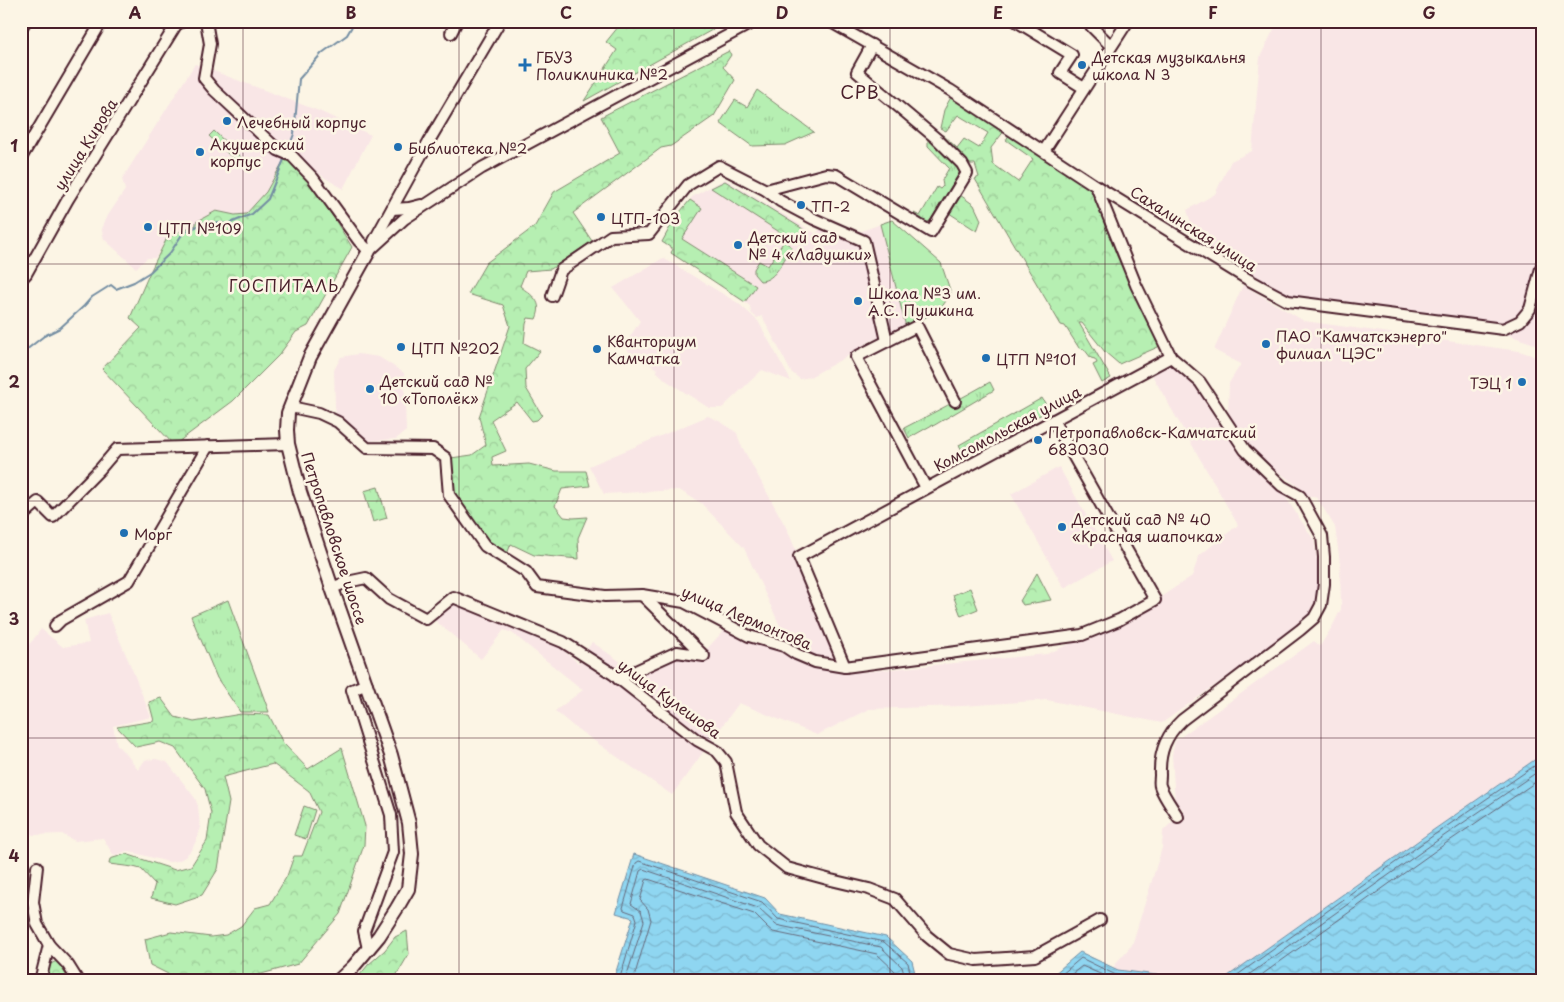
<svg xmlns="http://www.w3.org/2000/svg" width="1564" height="1002" font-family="'Playpen Sans',sans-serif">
	<defs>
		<pattern id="grass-tufts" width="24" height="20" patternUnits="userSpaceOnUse" patternTransform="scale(1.25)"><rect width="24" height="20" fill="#b6efb2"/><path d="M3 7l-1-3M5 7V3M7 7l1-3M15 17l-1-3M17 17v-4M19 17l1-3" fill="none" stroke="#9ecc99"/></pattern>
		<pattern id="forest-crowns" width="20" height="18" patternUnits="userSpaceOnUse" patternTransform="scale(1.25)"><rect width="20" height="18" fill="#b6efb2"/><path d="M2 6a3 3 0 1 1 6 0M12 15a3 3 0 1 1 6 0" fill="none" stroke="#9ecc99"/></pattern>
		<pattern id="water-waves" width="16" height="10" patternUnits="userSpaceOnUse" patternTransform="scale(1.25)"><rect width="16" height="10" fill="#8fd6f1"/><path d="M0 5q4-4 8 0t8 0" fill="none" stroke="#7db7cf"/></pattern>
	</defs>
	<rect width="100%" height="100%" fill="#fcf5e5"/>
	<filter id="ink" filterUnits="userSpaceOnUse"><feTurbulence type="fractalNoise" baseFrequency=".02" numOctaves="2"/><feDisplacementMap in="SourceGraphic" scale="10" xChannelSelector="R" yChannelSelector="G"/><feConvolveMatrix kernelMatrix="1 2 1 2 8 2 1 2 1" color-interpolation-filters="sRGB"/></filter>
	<g filter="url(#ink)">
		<!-- built -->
		<g fill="#f9e6e6">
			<polygon points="1278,21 1543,21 1543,347 1503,333 1305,309 1283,293 1196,239 1187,210 1215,194 1231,161 1252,151 1260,57"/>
			<polygon points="195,64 319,111 371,135 343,189 311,169 285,158 266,192 246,214 235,215 216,211 196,225 167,238 155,258 147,258 136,268 104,239 102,231 103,223 125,190 122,179"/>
			<polygon points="725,179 816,234 828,220 859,232 892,220 941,263 951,293 940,310 906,327 870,341 853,353 810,377 800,379 791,372 762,316 757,318 751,313 750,306 671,253 673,249 662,242 675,218 692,197"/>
			<polygon points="663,258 738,303 758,321 791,381 762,370 722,408 709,408 667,381 656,371 657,369 628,351 626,343 640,321 613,288"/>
			<polygon points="1243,285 1304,321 1519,351 1543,359 1543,754 1432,831 1221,981 1189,981 1112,976 1115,964 1132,945 1162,848 1163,831 1184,810 1175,803 1172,755 1175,741 1314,641 1320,646 1332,627 1341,609 1340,563 1335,527 1317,498 1302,494 1298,486 1250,452 1228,416 1229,383 1241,364 1214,350"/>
			<polygon points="358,354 379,357 404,373 406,431 396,439 369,441 336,413 335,406 334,370 341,357"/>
			<polygon points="1175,363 1198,383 1282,492 1314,540 1320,581 1313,611 1259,654 1162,723 1047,700 963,706 869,709 817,735 739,703 672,795 573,726 555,711 583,690 512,633 504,630 481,659 432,618 453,601 555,643 578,663 592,642 638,674 690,649 704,652 727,627 785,648 787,641 744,548 701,503 679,490 604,494 589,466 708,416 721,422 737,433 740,443 788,531 840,661 862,672 1047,654 1131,617 1192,576 1199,556 1238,525 1152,375"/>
			<polygon points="1059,467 1112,561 1064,588 1011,494"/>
			<polygon points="108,613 132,669 151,717 113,726 117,745 127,755 138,770 145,760 156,759 167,762 195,798 198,806 200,827 197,839 192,849 185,857 178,861 169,862 127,851 114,856 103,838 75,841 62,834 33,835 21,828 21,772 25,765 21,760 21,652 33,640 41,629 63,647 89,643 84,620"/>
		</g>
		<!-- grass -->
		<g fill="url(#grass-tufts)" stroke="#80876e">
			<polygon points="757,90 814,132 785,145 752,146 720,123 735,100 747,107"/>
			<polygon points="928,135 957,164 960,169 959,174 930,221 924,223 916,219 914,213 920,216 937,187 940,189 943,186 942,180 949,168 928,146"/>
			<path d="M784,241L792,247C784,258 776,281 760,281L754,274V269L759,261L768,266Z"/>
			<path d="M990,382L994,390L933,426L932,425L909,438L904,428C933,413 962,398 990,382Z"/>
			<polygon points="228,600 269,712 240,712 217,678 191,616"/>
		</g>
		<!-- forest -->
		<g fill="url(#forest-crowns)" stroke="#80876e">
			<polygon points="623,21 723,21 721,25 584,101 617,50 606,42"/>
			<path d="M729,51L731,55L723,67L735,80L714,116L671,146L661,148L573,213L592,241L551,269L526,271L520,286C532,296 544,301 536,319L528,318L526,324L524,343L540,351L525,369L526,388L542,415L537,420L532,421L517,402L491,420L506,451L492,457L493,466L529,464L556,471H586L590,486L562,489L555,506L564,517L573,518L587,517L578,538L579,559L534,555L511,544L507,554L488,542L453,492L451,458L472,455L486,445L479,417L510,326L503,305L468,294L486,263L535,226L554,192L620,153L601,117Z"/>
			<polygon points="951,97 1005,130 991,148 993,164 1018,182 1033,159 1006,140 1009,135 1093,191 1117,256 1161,343 1158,347 1119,364 1105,352 1082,323 1079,323 1111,378 1102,383 1093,365 1097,363 1095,359 1091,358 1084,349 1079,348 1065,326 1061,325 975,179 979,177 975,164 967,164 940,136 943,135 957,148 964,139 979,148 988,133 958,115 946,131 940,128 944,110"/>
			<polygon points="214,131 246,162 241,166 209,136"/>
			<path d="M285,158C314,181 332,216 352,247L308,326L296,332L279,355L233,401L174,445L102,369L141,328L130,318L150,272L167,238L183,230L196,225V222L216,211L235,215L246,214L266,192Z"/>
			<polygon points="725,181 803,229 795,242 711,188"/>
			<polygon points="960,195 974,205 981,220 977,231 949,213"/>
			<polygon points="690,200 702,208 682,239 756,286 745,302 671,253 673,249 662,242 675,218"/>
			<polygon points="1042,398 1049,410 966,457 959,445"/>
			<polygon points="378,487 387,518 373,522 364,491"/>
			<polygon points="1037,573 1051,600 1023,605 1020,601"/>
			<polygon points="970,588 978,609 961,616 953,595"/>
			<polygon points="161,698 175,717 194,722 241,714 269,715 283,743 308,769 342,748 365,826 364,845 340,914 298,964 243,979 242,981 182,981 150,965 145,939 171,932 211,937 226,935 241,926 255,908 270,904 287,876 294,856 302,856 319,812 309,791 273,764 223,777 229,802 218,869 202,895 175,904 151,898 155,884 141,869 133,867 109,864 110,859 126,854 175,870 191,866 207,841 211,813 205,789 175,748 160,742 136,747 117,727 154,721 149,702"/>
			<polygon points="304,806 315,810 306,839 294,835"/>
			<polygon points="407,931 409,954 393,981 355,981 368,965 385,950 395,937"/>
			<polygon points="57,961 70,981 44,981 48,965"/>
		</g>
		<!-- garden -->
		<polygon fill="#b6efb2" stroke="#80876e" points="892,220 941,263 951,293 940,310 906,327 880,224"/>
		<!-- water -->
		<g fill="url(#water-waves)" stroke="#738da2">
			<polygon points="1543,754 1543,981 1221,981 1432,831"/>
			<polygon points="634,854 765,898 780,914 886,937 912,961 917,981 613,981 633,918 616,913"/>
			<polygon points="1080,952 1118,970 1203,981 1046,981"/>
		</g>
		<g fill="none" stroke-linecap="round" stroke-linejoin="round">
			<!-- shore -->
			<g stroke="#66687a" stroke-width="1">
				<polyline points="619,981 637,920 635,914 624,910 623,908 636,863 639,861 762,902 778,919 884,942 908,963 912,981"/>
				<polyline points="625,981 644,921 641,911 631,904 640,871 643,869 758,908 776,925 881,947 902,967 906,981"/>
				<polyline points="633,981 651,920 648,909 640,900 646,880 648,879 754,914 767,927 773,932 877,954 895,971 898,981"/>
				<polyline points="1054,981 1081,958 1116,975 1164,981"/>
				<polyline points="1063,981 1082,966 1116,981"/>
				<polyline points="1229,981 1434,835 1543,760"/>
				<polyline points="1240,981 1438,840 1543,768"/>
				<polyline points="1253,981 1442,846 1543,777"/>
			</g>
			<!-- stream -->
			<g stroke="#738da2" stroke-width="2">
				<polyline points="288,150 294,134 299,79 322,53 347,35 355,21"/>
				<polyline points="21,354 44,336 60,328 84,306 92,297 111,285 116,289 134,282 150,272 170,253 183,233 206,222 228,224 252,214 268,199 285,157"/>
			</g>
			<defs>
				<g id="minor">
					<polyline points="206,21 210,44 204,78 214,90 278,150 292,156 313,178 359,241 369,251"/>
					<polyline points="829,21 950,90 1096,186 1249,280 1288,301 1503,329 1520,321 1530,309 1543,261"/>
					<polyline points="1016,21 1072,55 1060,73 1084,88"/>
					<polyline points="1090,21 1091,26 1111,46"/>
					<polyline points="21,28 26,21"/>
					<polyline points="451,33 457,21"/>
					<polyline points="1044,151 1128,21"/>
					<polyline points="21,158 102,21"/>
					<path d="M1096,186L1136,285L1171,357L1200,382L1245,450L1282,486L1300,496L1322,536L1324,557V584L1321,605L1314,618L1300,630L1182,720C1166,735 1159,752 1160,775C1160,779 1159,783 1160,786C1164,797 1172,807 1178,817"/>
					<polyline points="766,190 826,174 836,175 931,232 967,173 962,164 937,139 857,72 872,45"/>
					<polyline points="392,209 409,208 421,205"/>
					<polyline points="374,241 429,141 500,21"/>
					<polyline points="369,251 404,219 482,168 755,21"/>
					<polyline points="21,279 26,274 68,199 176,25 183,21"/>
					<polyline points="552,296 561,270 611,236 649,234 688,185 719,166 766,190 780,201 814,219 864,241 887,341"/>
					<polyline points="291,407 319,413 338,422 367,448 433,449 446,458 449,495 485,546 526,572 537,587 605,596 642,595 684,602 749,636 784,646 796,654 815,662 845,667 1082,635 1119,620 1155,600 1053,420"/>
					<polyline points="926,488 856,357 917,326 955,401"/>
					<polyline points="21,517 38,502 53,517 100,469 117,449 288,444"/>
					<polyline points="332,588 347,582 366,578 389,599 426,619 453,597 563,642 613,674 697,740 717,751 726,762 736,812 758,845 787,868 831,880 869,889 895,899 927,936 949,954 976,960 1035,956 1100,920"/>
					<polyline points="55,626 61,620 129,581 208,446"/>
					<polyline points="845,667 799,557 1171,357"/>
					<polyline points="618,679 677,652 704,656 642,595"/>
					<polyline points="367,684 352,690 391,815 393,852 364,931 368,949"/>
					<polyline points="37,867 33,902 37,924 49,945 68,965 78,981"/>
					<polyline points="40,981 49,945"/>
				</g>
				<polyline id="major" points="338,981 353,967 379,936 397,908 408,889 412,854 409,823 391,755 332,588 300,492 288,444 287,430 288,413 310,357 369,251"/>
			</defs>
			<!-- minor casing -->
			<use href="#minor" stroke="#4a1f2b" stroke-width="14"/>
			<!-- major casing -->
			<use href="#major" stroke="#4a1f2b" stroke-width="16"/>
			<!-- minor -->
			<use href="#minor" stroke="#fcf5e5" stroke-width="10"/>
			<!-- major -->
			<use href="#major" stroke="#fcf5e5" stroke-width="12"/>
		</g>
	</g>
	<!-- grid -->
	<path fill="none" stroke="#4a1f2b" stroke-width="1" stroke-opacity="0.55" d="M243,21V981M459,21V981M674,21V981M890,21V981M1105,21V981M1321,21V981M21,264H1543M21,501H1543M21,738H1543"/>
	<!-- markers -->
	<g fill="#1f6fb2" stroke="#fcf5e5" stroke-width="2">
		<path d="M522.5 57.5h5v5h5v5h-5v5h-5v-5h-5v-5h5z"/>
		<circle cx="1082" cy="65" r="5"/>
		<circle cx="227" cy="121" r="5"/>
		<circle cx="398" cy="147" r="5"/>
		<circle cx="200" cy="152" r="5"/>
		<circle cx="801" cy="205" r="5"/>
		<circle cx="601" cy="217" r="5"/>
		<circle cx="148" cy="227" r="5"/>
		<circle cx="738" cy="245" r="5"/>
		<circle cx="858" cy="301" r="5"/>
		<circle cx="1266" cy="344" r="5"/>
		<circle cx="401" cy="347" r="5"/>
		<circle cx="597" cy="349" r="5"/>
		<circle cx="986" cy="358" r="5"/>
		<circle cx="1522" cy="382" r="5"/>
		<circle cx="370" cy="389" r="5"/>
		<circle cx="1038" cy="440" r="5"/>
		<circle cx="1062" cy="527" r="5"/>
		<circle cx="124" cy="533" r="5"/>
	</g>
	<g text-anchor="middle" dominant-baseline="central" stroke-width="5" stroke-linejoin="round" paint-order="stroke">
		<!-- poi labels -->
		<g font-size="15" fill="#4a1f2b" stroke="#fcf5e5" text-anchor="start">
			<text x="536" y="56">ГБУЗ<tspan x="536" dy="17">Поликлиника №2</tspan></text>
			<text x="1092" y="56">Детская музыкальня<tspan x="1092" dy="17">школа N 3</tspan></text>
			<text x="237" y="121">Лечебный корпус</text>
			<text x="210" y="143">Акушерский<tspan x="210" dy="17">корпус</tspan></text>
			<text x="408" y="147">Библиотека №2</text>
			<text x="811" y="205">ТП-2</text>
			<text x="611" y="217">ЦТП-103</text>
			<text x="158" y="227">ЦТП №109</text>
			<text x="748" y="236">Детский сад<tspan x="748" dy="17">№ 4 «Ладушки»</tspan></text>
			<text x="868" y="292">Школа №3 им.<tspan x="868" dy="17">А.С. Пушкина</tspan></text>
			<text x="1276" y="335">ПАО "Камчатскэнерго"<tspan x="1276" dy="17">филиал "ЦЭС"</tspan></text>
			<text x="607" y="340">Кванториум<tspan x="607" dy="17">Камчатка</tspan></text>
			<text x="411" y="347">ЦТП №202</text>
			<text x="996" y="358">ЦТП №101</text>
			<text x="380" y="380">Детский сад №<tspan x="380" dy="17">10 «Тополёк»</tspan></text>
			<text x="1512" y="382" text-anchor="end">ТЭЦ 1</text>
			<text x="1048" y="431">Петропавловск-Камчатский<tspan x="1048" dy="17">683030</tspan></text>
			<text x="1072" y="518">Детский сад № 40<tspan x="1072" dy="17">«Красная шапочка»</tspan></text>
			<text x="134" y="533">Морг</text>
		</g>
		<!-- street labels -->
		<g font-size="15" fill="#4a1f2b" stroke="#fcf5e5">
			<text transform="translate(85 144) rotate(-58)">улица Кирова</text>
			<text transform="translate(1194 228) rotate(32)">Сахалинская улица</text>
			<text transform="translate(1007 428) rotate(-28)">Комсомольская улица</text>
			<text transform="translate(335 538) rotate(72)">Петропавловское шоссе</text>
			<text transform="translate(747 617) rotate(23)">улица Лермонтова</text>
			<text transform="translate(670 698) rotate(36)">улица Кулешова</text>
		</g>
		<!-- neighbourhood labels -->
		<g font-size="16" letter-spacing="1" fill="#4a1f2b" stroke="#fcf5e5">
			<text x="284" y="285">ГОСПИТАЛЬ</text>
		</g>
		<!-- quarter labels -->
		<g font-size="18" letter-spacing="1" fill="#4a1f2b" stroke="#fcf5e5">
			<text x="860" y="91">СРВ</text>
		</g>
	</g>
	<!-- margin -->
	<rect width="1564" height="1002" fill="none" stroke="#fcf5e5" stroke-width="55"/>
	<rect x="28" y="28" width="1508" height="946" fill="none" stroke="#4a1f2b" stroke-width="2"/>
	<g font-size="16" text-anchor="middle" font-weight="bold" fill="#4a1f2b">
		<text x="135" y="19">A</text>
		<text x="351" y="19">B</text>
		<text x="566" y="19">C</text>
		<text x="782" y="19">D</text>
		<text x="998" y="19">E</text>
		<text x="1213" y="19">F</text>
		<text x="1429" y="19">G</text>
		<text x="14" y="152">1</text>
		<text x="14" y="388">2</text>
		<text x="14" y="625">3</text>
		<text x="14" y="862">4</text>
	</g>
</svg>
